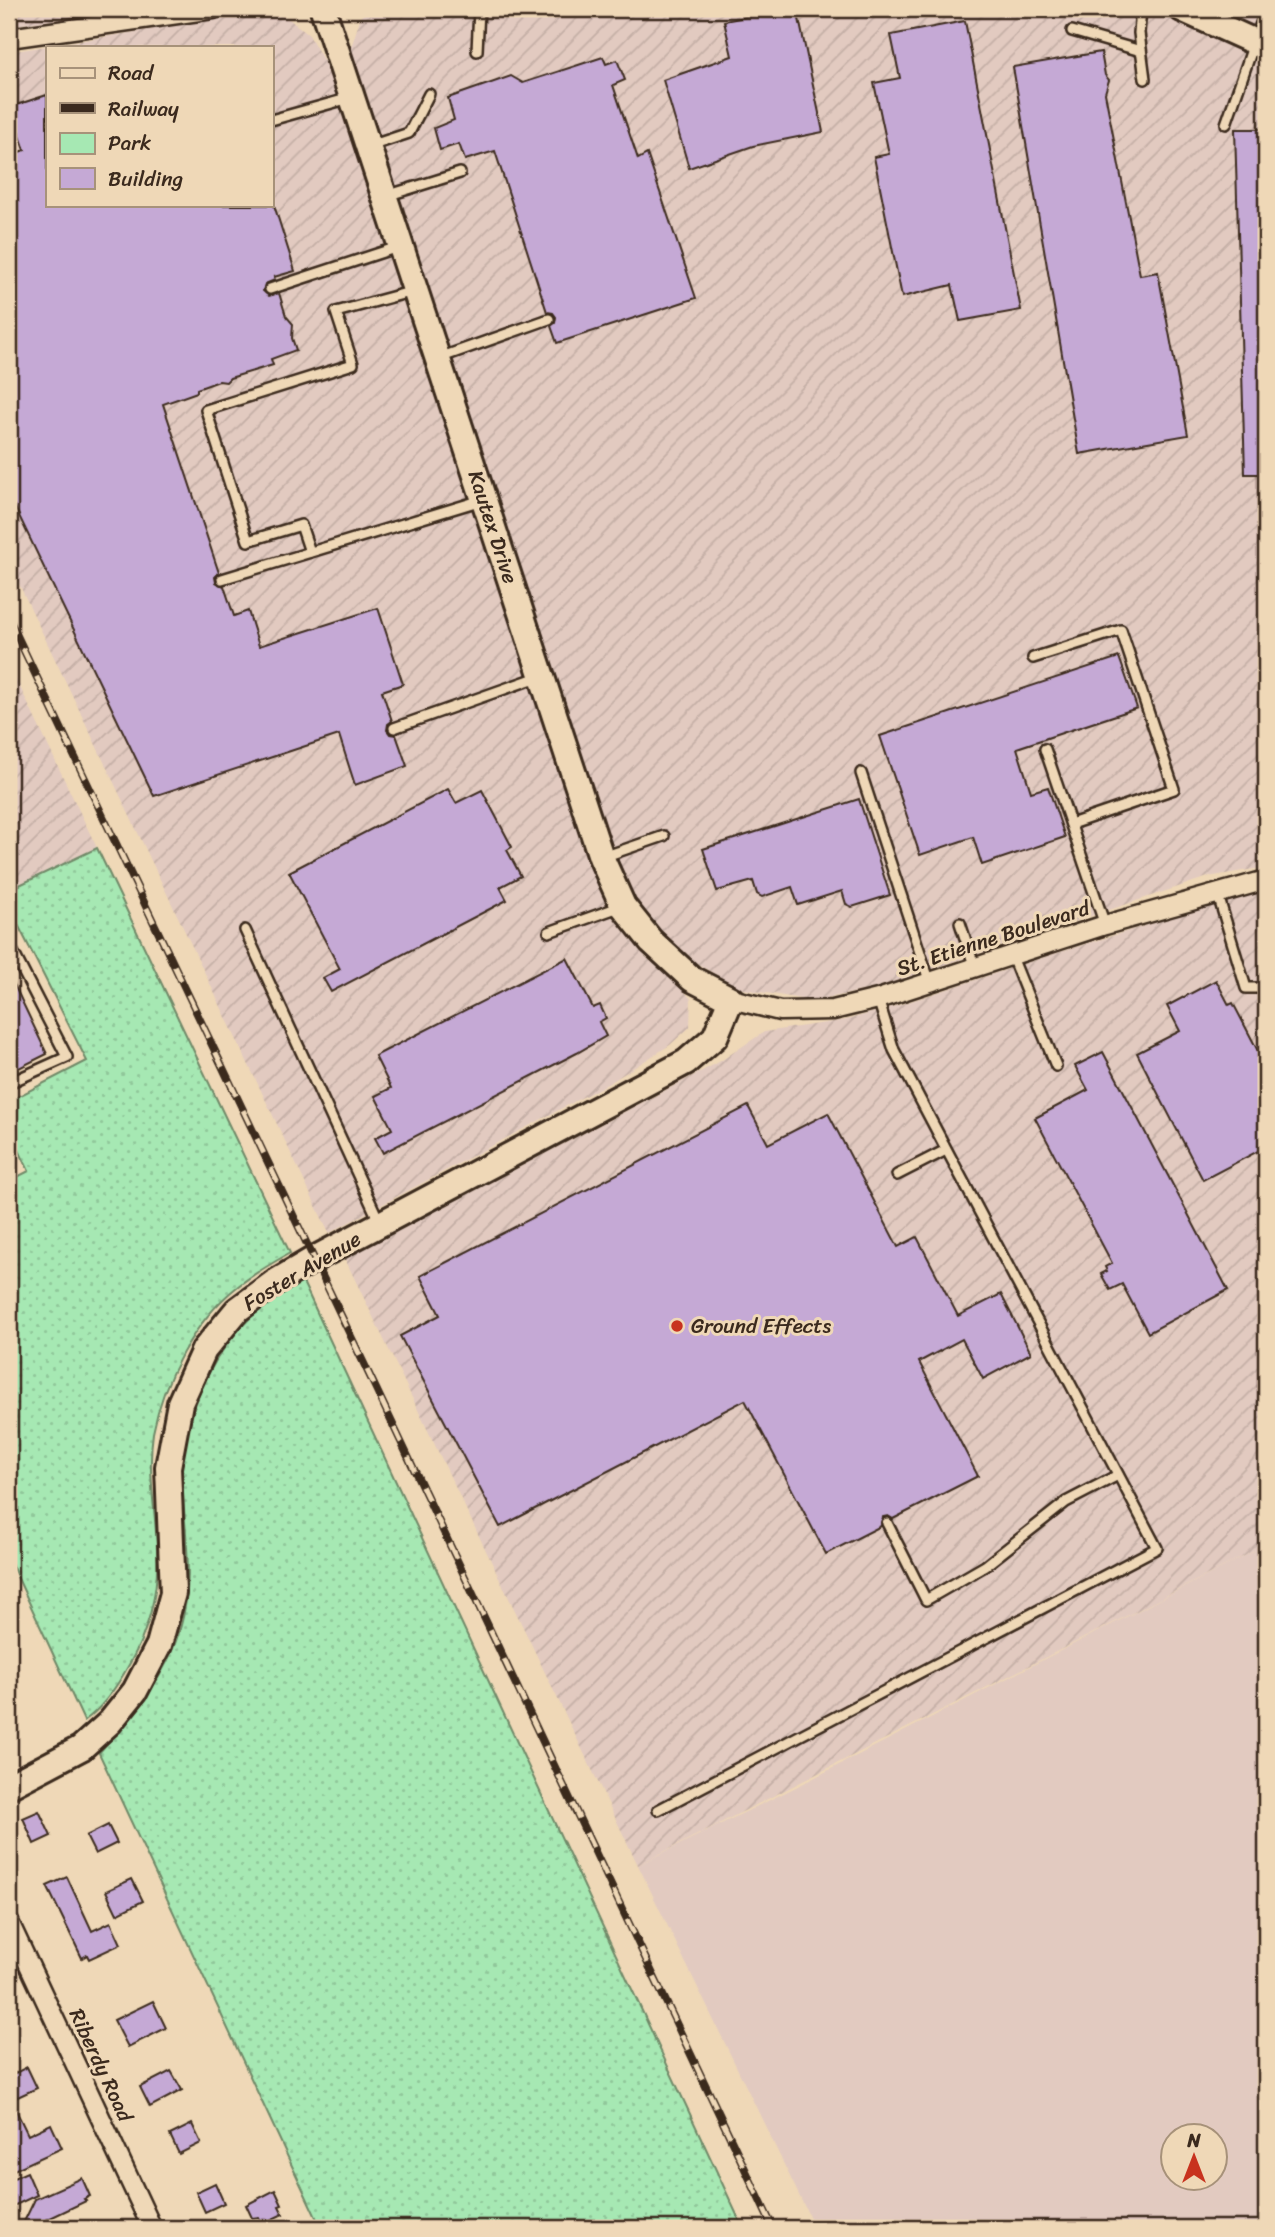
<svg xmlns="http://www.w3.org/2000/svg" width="1275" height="2237" font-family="Sriracha,sans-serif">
	<defs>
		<pattern id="industrial-furrows" width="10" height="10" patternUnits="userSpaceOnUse" patternTransform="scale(1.75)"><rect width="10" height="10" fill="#e2cac0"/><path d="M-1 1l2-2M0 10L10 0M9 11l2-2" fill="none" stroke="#c3aea5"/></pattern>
		<pattern id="green-dots" width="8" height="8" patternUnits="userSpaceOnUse" patternTransform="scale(1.75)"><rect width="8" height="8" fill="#a6e8b3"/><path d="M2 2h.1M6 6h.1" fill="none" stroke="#90c79a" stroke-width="1.8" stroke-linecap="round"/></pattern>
	</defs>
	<rect width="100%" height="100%" fill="#efd8b7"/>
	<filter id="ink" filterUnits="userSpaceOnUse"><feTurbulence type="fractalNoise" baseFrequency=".0143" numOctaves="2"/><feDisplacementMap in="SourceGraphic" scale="14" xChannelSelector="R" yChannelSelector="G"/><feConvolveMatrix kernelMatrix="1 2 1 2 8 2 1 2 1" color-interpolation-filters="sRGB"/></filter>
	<g filter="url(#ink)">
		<!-- built -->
		<path fill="#e2cac0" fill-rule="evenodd" d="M1266,1545V2228H815L638,1865L796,1787ZM1174,2136H1216V2178H1174Z"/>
		<!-- industrial -->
		<g fill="url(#industrial-furrows)" fill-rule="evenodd">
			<polygon points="9,9 129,9 9,26"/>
			<polygon points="371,9 1151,9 1239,48 1266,57 1266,867 1208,877 872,989 813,1001 738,988 671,948 623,883 350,51 361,16"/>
			<polygon points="1209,9 1266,9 1266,34"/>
			<path d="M267,11L289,19L309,35L335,81L589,858L617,919L646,957L674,979L691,999L690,1027L670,1045L611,1082L329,1233L9,563V52ZM47,47H271V205H47Z"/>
			<polygon points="9,664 97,848 9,890"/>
			<polygon points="1266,892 1266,1545 638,1865 345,1259 719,1062 764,1032 846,1020 899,1005 1060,952 1248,894"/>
		</g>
		<!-- green -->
		<g fill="url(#green-dots)" stroke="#708968" stroke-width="2">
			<path d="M97,848L290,1253C272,1263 253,1274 237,1287C194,1321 163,1380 153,1433C147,1473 156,1511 157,1550C159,1591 150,1627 130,1663C119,1683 104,1707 84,1721L9,1559V1181L29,1171L9,1129V1101L87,1061L14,917L9,918V890Z"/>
			<path d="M302,1280L743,2228H321L99,1753C133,1714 165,1680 180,1629C197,1570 181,1522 182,1465C182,1451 187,1436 190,1423C206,1359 245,1312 302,1280Z"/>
		</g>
		<!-- building -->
		<g fill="#c5a9d5" stroke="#3b2a1e" stroke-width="2">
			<polygon points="787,9 797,9 823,132 753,146 689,168 663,80 732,56 724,21"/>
			<polygon points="965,21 1021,310 960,321 952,285 902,297 874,157 889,154 874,83 900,78 891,35"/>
			<polygon points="1101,52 1105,75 1109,80 1105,93 1140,275 1158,272 1188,435 1079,454 1013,67"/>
			<polygon points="603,57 606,64 617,60 625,80 613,85 638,159 647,154 696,298 557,343 551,326 555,323 556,317 553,313 547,312 495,151 465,160 459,144 440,150 434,128 454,120 448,98 511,76 523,83"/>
			<polygon points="47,95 47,205 274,205 295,271 274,277 275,280 265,284 263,291 269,296 279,293 286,316 293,324 292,338 296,350 271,359 273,365 230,378 226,382 219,381 197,389 197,392 163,404 219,573 215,577 216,582 224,586 234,616 248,611 259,646 378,608 403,684 382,691 392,721 388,724 387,730 390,734 396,735 407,766 355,785 339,735 154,796 9,495 9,155 25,150 10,107"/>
			<polygon points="1235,129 1266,129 1266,474 1245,474"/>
			<polygon points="1119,657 1137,708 1017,748 1031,792 1048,787 1065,837 982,865 973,837 920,855 880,736"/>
			<polygon points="448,789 456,803 482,790 512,847 507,850 521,876 500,887 507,900 331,992 323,978 340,969 289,872"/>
			<polygon points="859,799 890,895 852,907 846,904 842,891 798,905 792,887 762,897 757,894 753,881 717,891 703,849"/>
			<polygon points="567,958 593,1008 600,1005 606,1018 599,1022 606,1036 577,1053 383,1153 375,1138 392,1129 375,1096 391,1088 375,1056"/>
			<polygon points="9,974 47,1054 9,1073"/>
			<polygon points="1216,980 1229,1005 1233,1003 1258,1051 1266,1046 1266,1147 1203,1180 1137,1053 1180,1031 1167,1006"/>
			<polygon points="1103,1052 1228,1290 1148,1333 1122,1284 1110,1290 1101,1274 1107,1271 1105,1267 1112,1263 1035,1118 1088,1090 1075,1066"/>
			<polygon points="748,1106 768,1144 828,1113 898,1247 917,1237 958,1316 1001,1294 1031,1353 983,1379 962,1339 919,1362 978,1476 893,1519 888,1516 883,1517 881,1526 826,1554 745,1400 500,1527 400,1336 440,1315 420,1276"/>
			<polygon points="39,1811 51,1836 34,1844 23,1818"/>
			<polygon points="108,1825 117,1843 95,1854 86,1836"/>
			<polygon points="67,1877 92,1931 111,1922 121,1944 89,1959 87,1955 82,1958 47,1886"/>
			<polygon points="132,1879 143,1901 117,1914 106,1891"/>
			<polygon points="153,2001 166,2028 128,2047 114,2020"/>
			<polygon points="27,2067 37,2088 11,2100 28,2135 51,2124 62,2148 14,2170 9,2159 9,2076"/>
			<polygon points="171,2071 182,2090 150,2107 140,2087"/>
			<polygon points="192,2124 201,2143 179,2154 170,2135"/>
			<polygon points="27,2172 37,2195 9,2208 9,2180"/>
			<polygon points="82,2178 90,2196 84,2199 86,2201 46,2220 50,2228 21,2228 35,2199"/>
			<polygon points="215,2183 224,2203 205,2212 196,2192"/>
			<polygon points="275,2190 282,2205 279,2206 283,2214 262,2224 259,2217 252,2218 246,2205"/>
		</g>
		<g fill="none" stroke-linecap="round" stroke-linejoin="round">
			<defs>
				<g id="lane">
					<polyline points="103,9 105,24"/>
					<polyline points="1141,9 1139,33 1145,79"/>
					<polyline points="1072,31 1141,51"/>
					<polyline points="477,51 479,9"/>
					<polyline points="271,120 350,98"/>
					<polyline points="1226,124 1266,9"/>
					<polyline points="370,146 409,133 429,94"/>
					<polyline points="386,196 460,173"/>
					<polyline points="270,289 398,247"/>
					<polyline points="439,358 549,319"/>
					<polyline points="310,552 301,525 248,541 206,410 353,364 336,312 414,291"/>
					<polyline points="222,579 482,500"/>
					<polyline points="1033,658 1121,630 1174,789 1071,824"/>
					<polyline points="394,728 541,676"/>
					<polyline points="1045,749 1105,925"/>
					<polyline points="861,773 930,983"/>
					<polyline points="603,857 664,836"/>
					<polyline points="1217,892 1246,988 1266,988"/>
					<polyline points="960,923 975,968"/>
					<polyline points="245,930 379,1221"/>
					<polyline points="549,932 622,906"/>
					<polyline points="9,944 67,1057 9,1083"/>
					<polyline points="1012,957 1056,1066"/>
					<polyline points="897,1175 946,1150"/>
					<polyline points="887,1523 926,1600 985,1566 1066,1502 1118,1475"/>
					<polyline points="658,1810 1157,1548 894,1050 878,999"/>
				</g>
				<g id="street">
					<polyline points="9,38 213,9"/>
					<polyline points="731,999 780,1011 833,1010 878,999 1105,925 1266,880"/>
					<polyline points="9,1922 152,2228"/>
				</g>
				<g id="secondary">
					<polyline points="1182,9 1266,47"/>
					<polyline points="9,1786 81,1748 110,1722 135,1691 159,1645 173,1593 168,1467 180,1403 204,1350 237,1310 275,1282 314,1259 686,1062 715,1037 731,999 692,979 651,941 623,906 601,857 323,9"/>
				</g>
			</defs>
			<!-- lane casing -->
			<use href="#lane" stroke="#3b2a1e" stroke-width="14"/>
			<!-- street casing -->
			<use href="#street" stroke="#3b2a1e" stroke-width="23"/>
			<!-- secondary casing -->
			<use href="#secondary" stroke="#3b2a1e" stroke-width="30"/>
			<!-- lane -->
			<use href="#lane" stroke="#efd8b7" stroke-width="9"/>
			<!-- street -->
			<use href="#street" stroke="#efd8b7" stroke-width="18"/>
			<!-- secondary -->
			<use href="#secondary" stroke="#efd8b7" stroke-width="24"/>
			<defs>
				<polyline id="rail" points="9,619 377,1391 773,2228"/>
			</defs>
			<!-- rail casing -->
			<use href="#rail" stroke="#3b2a1e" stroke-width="8"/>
			<!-- rail -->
			<use href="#rail" stroke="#efd8b7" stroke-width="5" stroke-dasharray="16" stroke-linecap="butt"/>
		</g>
	</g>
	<!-- markers -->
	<circle fill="#c8321e" stroke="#efd8b7" stroke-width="2.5" cx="677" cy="1326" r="7"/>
	<g text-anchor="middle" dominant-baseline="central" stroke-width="6" stroke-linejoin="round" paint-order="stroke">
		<!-- street labels -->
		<g font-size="21" fill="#3b2a1e" stroke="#efd8b7">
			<text transform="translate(493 527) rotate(72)">Kautex Drive</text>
			<text transform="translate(993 938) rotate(-18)">St. Etienne Boulevard</text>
			<text transform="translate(302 1271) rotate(-31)">Foster Avenue</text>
			<text transform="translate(101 2065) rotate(65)">Riberdy Road</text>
		</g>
		<!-- poi labels -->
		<g font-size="21" fill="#3b2a1e" stroke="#efd8b7" text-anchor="start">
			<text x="691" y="1326">Ground Effects</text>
		</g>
	</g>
	<!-- margin -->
	<rect width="1275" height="2237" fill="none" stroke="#efd8b7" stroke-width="35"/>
	<rect x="18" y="18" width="1240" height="2202" fill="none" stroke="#3b2a1e" stroke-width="2.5" filter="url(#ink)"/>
	<!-- legend -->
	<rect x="46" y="46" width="228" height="161" fill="#efd8b7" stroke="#a7927a" stroke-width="2"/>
	<rect x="60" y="68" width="35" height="10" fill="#efd8b7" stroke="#a7927a" stroke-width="2"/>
	<text x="108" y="80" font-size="21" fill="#3b2a1e">Road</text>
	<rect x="60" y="103" width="35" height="10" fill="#3b2a1e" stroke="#a7927a" stroke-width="2"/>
	<text x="108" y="116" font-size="21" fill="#3b2a1e">Railway</text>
	<rect x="60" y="133" width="35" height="21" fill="#a6e8b3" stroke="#a7927a" stroke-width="2"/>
	<text x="108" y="150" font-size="21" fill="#3b2a1e">Park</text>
	<rect x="60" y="168" width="35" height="21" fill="#c5a9d5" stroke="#a7927a" stroke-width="2"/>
	<text x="108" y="186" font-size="21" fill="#3b2a1e">Building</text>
	<!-- north arrow -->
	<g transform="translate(1194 2157)"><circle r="33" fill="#efd8b7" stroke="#a7927a" stroke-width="2"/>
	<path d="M0-5L12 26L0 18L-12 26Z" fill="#c8321e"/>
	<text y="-10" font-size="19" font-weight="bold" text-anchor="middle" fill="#3b2a1e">N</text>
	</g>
</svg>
